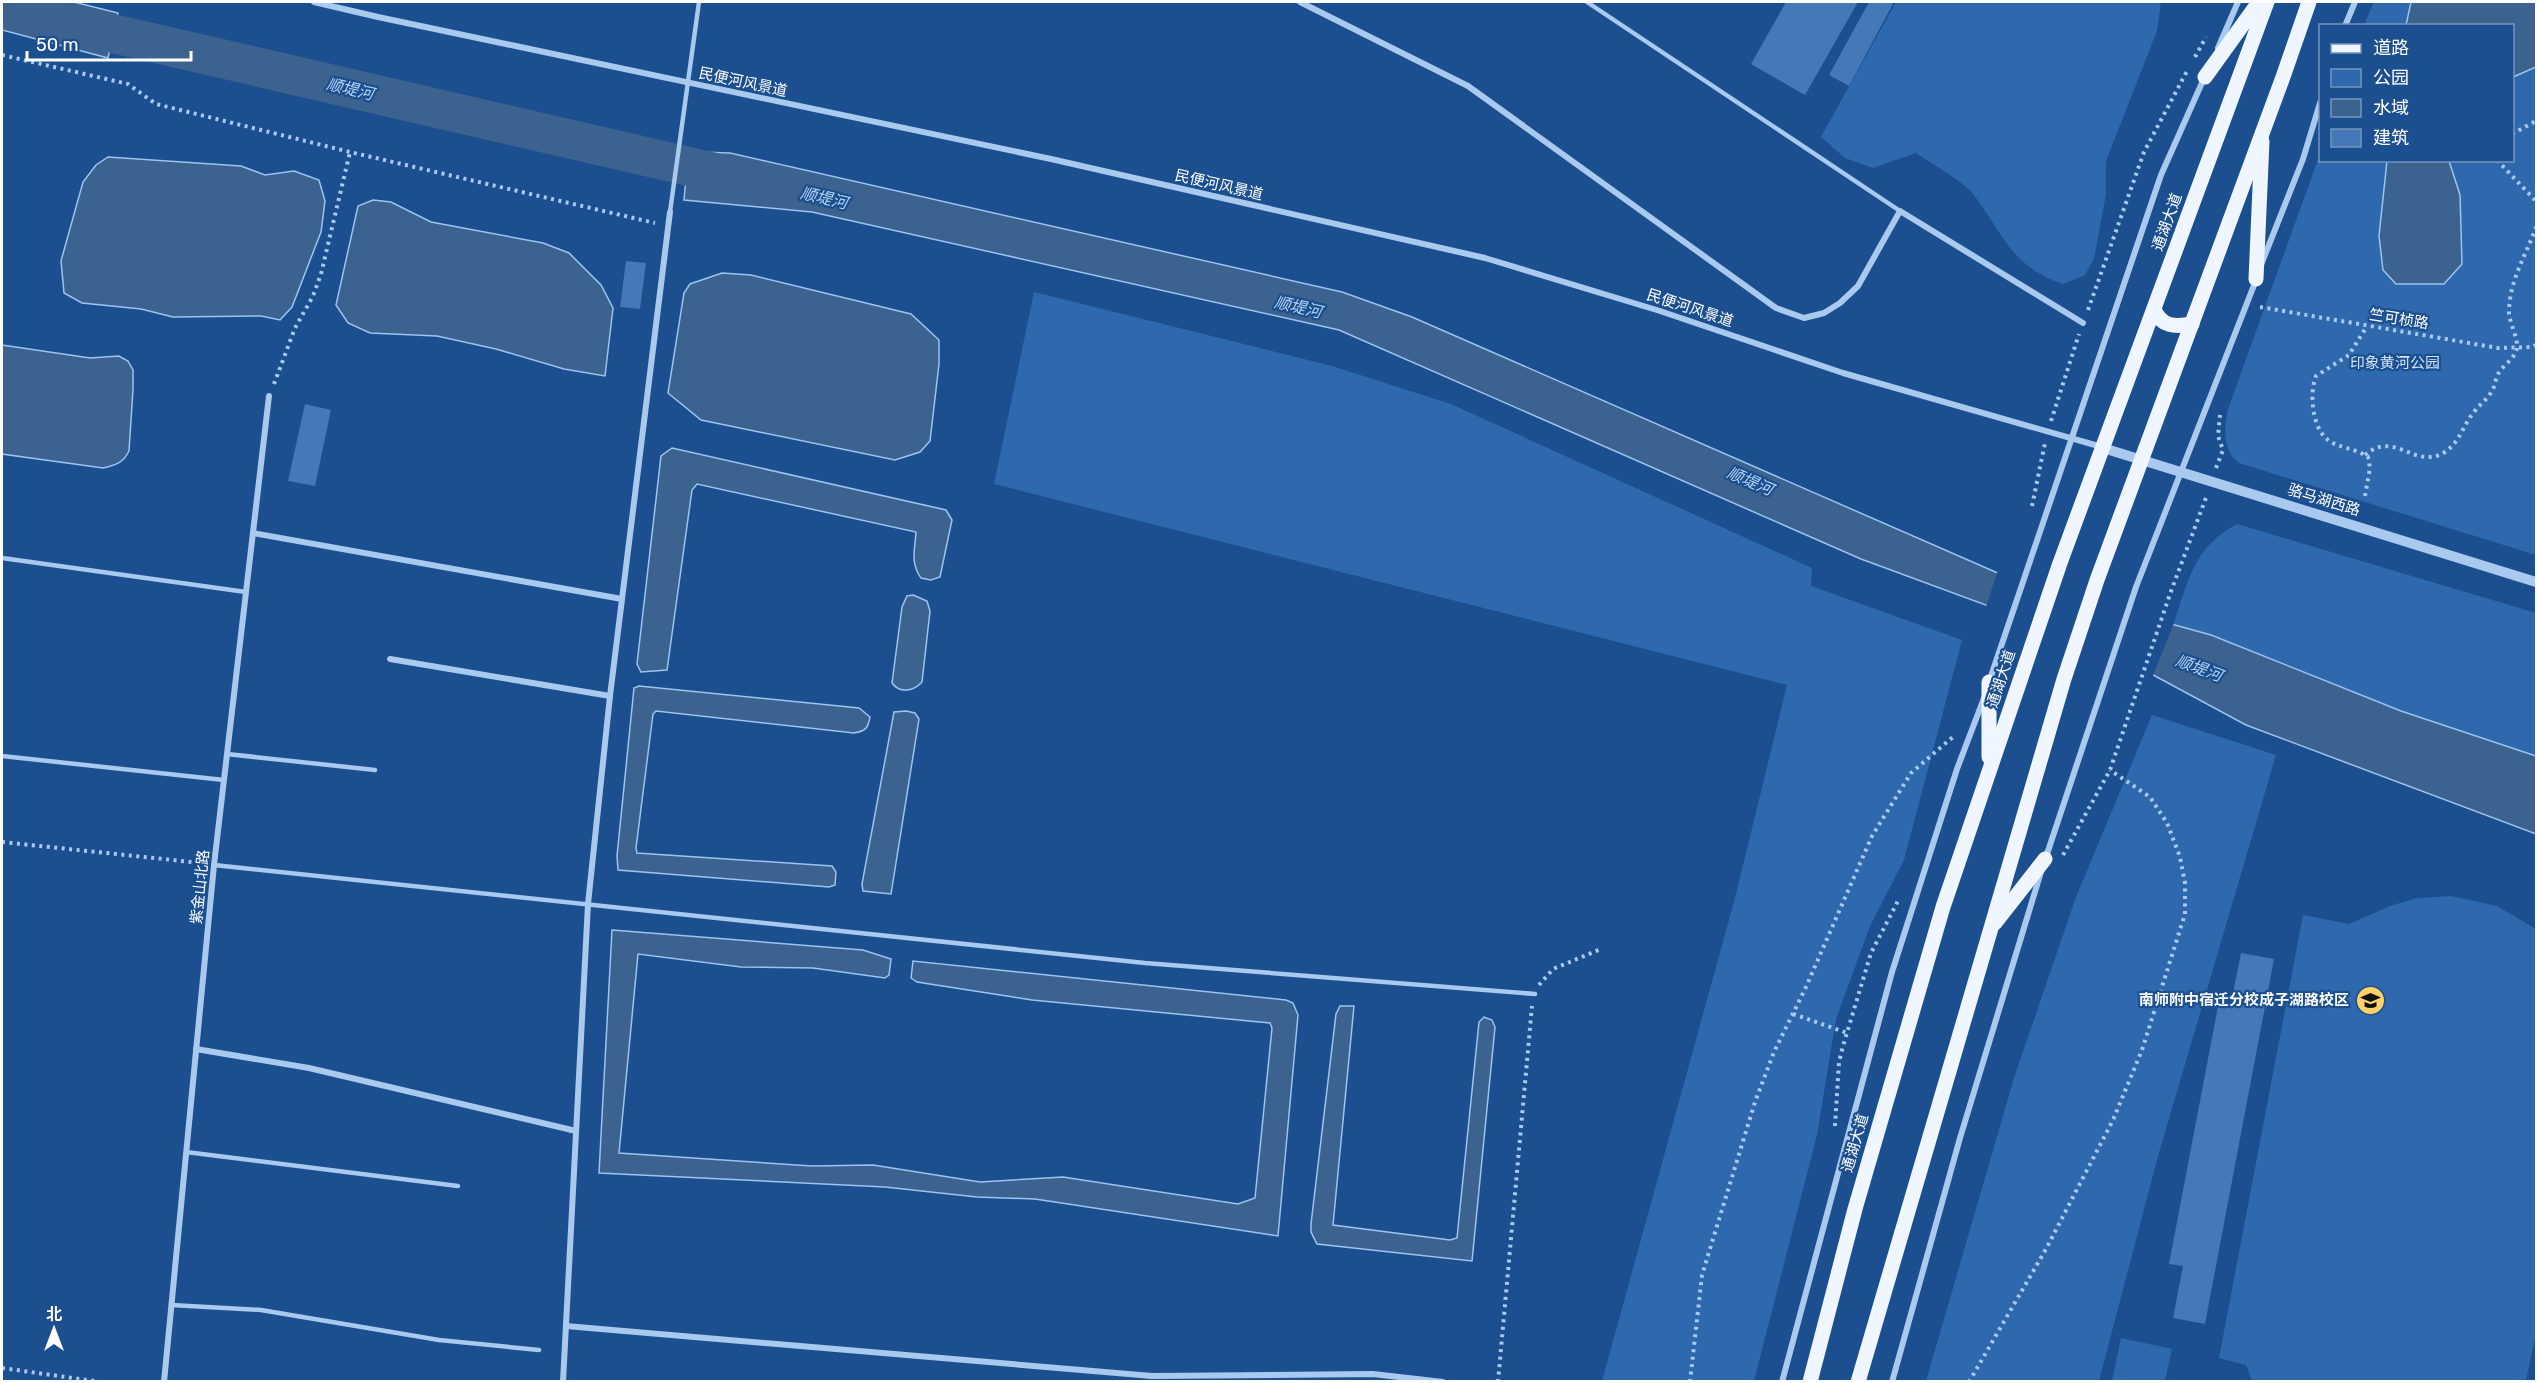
<svg xmlns="http://www.w3.org/2000/svg" width="2538" height="1383" font-family="Rubik,'Noto Sans SC',sans-serif">
	<rect width="100%" height="100%" fill="#1b4f8f"/>
	<!-- green -->
	<g fill="#2e69ad">
		<path d="M1896,2H2161L2157,31L2106,161V194L2094,259L2085,275L2063,284C2010,266 2004,234 1973,194C1963,181 1930,163 1916,153L1873,168L1845,158L1821,137Z"/>
		<path d="M2374,2H2536V555L2239,463C2222,450 2224,428 2228,409L2320,154V160H2512V26L2364,25Z"/>
		<polygon points="1034,292 1332,366 1451,404 1812,568 1811,586 1962,640 1904,860 1870,926 1836,1019 1817,1135 1754,1381 1602,1381 1735,898 1787,685 994,484"/>
		<path d="M2237,524L2536,613V756L2401,711L2211,635L2173,626C2188,582 2193,547 2237,524Z"/>
		<polygon points="2152,715 2276,755 2158,1156 2099,1381 1926,1381 2014,1078 2076,897"/>
		<polygon points="2451,896 2497,906 2536,929 2536,1334 2526,1380 2252,1381 2246,1365 2219,1358 2303,915 2349,924 2390,906 2417,898"/>
		<polygon points="2121,1338 2172,1349 2165,1381 2112,1381"/>
	</g>
	<!-- water -->
	<g fill="#3c6290" stroke="#9cc4f0" stroke-width="1.5">
		<polygon points="2,2 74,2 118,13 108,58 2,30"/>
		<polygon points="2411,2 2536,2 2536,67 2513,77 2512,26 2406,25"/>
		<polygon points="699,152 730,153 1342,292 1412,317 2016,581 2211,635 2401,711 2536,756 2536,834 2246,725 2105,649 1861,559 1339,330 812,212 684,200 688,155"/>
		<polygon points="108,157 241,166 265,175 294,171 319,180 325,201 321,232 292,307 280,320 261,316 173,317 141,309 82,303 64,293 61,261 83,182 96,165"/>
		<polygon points="2387,161 2449,161 2460,195 2462,264 2444,284 2396,284 2383,270 2379,236"/>
		<polygon points="373,200 391,202 431,222 543,243 569,253 601,285 613,308 605,376 564,369 496,349 437,336 370,333 348,323 336,305 358,206"/>
		<polygon points="722,273 751,275 911,314 939,340 939,364 930,441 920,452 895,460 701,420 668,393 684,293 690,284"/>
		<path d="M2,345L90,358L119,356L128,361L133,370V389L129,451C123,463 116,465 103,468L2,454Z"/>
		<path d="M672,448L946,510L952,520L940,577L931,580L921,578C910,563 915,549 916,532L697,484L692,490L667,670L641,672L637,664L661,456Z"/>
		<path d="M913,595L927,601L930,611L922,682C914,691 900,694 892,683L902,607L907,596Z"/>
		<path d="M639,686L859,708L870,717C868,728 866,731 854,733L656,711L653,714L636,848L637,853L832,866L836,872L835,885L829,887L618,870L617,856L634,688Z"/>
		<polygon points="906,711 915,713 919,719 891,894 863,891 862,884 894,712"/>
		<polygon points="612,930 863,950 891,959 889,975 885,978 813,968 741,967 638,954 619,1153 812,1166 873,1165 980,1182 1063,1177 1238,1204 1255,1198 1272,1028 1270,1023 1032,1000 917,982 911,978 913,961 1286,1000 1293,1003 1298,1015 1278,1236 1035,1199 977,1197 885,1187 599,1173"/>
		<polygon points="1340,1006 1354,1006 1333,1225 1450,1240 1457,1238 1479,1022 1484,1017 1492,1020 1495,1027 1472,1261 1317,1244 1311,1232 1311,1224 1336,1014"/>
	</g>
	<!-- pier -->
	<polygon fill="#1b4f8f" points="1998,570 2017,578 2174,623 2152,678 2104,652 1986,607"/>
	<g fill="none" stroke-linecap="round" stroke-linejoin="round">
		<!-- river -->
		<polyline stroke="#3c6290" stroke-width="39" points="2,8 739,178"/>
	</g>
	<!-- building -->
	<g fill="#4478b7">
		<polygon points="1786,2 1858,2 1805,95 1751,64"/>
		<polygon points="1869,2 1894,2 1849,86 1829,75"/>
		<polygon points="626,261 646,263 640,309 620,307"/>
		<polygon points="305,404 331,410 315,486 288,481"/>
		<polygon points="2241,953 2274,959 2205,1324 2173,1318 2183,1266 2169,1264 2219,1001 2231,1003"/>
	</g>
	<g fill="none" stroke-linecap="round" stroke-linejoin="round">
		<!-- path -->
		<g stroke="#a9c9ee" stroke-width="4" stroke-dasharray="3 4.5" stroke-linecap="butt">
			<polyline points="2,55 128,84 156,104 350,152 655,223"/>
			<polyline points="2195,57 2206,37"/>
			<polyline points="2512,134 2536,121"/>
			<polyline points="2497,160 2534,199 2536,205"/>
			<polyline points="2260,307 2498,348 2532,347 2536,345"/>
			<polyline points="2088,310 2144,152 2187,71"/>
			<polyline points="274,384 295,328 313,296 321,274 350,152"/>
			<polyline points="2051,421 2079,334"/>
			<path d="M2365,455C2395,429 2415,471 2445,452C2460,442 2463,425 2474,412C2480,404 2487,400 2492,391C2495,386 2495,380 2498,374C2503,365 2515,359 2517,348C2518,338 2510,324 2509,313C2509,280 2526,256 2536,227"/>
			<polyline points="2216,468 2223,450 2218,436 2220,415"/>
			<path d="M2365,496L2370,468L2368,457C2355,448 2338,448 2328,440C2312,428 2309,393 2316,376L2349,355L2367,326"/>
			<polyline points="2032,506 2045,443"/>
			<polyline points="2,842 201,863"/>
			<polyline points="2063,855 2110,770 2170,594 2207,495"/>
			<polyline points="1539,985 1553,969 1601,949"/>
			<polyline points="1793,1014 1847,1033"/>
			<polyline points="1835,1126 1839,1062 1843,1046 1871,953 1899,899"/>
			<polyline points="2,1368 101,1382"/>
			<polyline points="1498,1382 1532,1006"/>
			<polyline points="1690,1382 1702,1275 1755,1102 1774,1052 1806,987 1872,836 1911,773 1954,736"/>
			<polyline points="1969,1382 2046,1249 2113,1120 2142,1050 2185,914 2185,883 2180,857 2167,823 2150,797 2110,770"/>
		</g>
		<!-- service -->
		<g stroke="#a9c9ee" stroke-width="4.5">
			<polyline points="1587,2 1900,211"/>
			<polyline points="670,212 699,2"/>
			<polyline points="2,558 246,592"/>
			<polyline points="227,754 375,770"/>
			<polyline points="2,756 224,780"/>
			<polyline points="214,865 1145,963 1535,994"/>
			<polyline points="186,1152 458,1186"/>
			<polyline points="171,1305 261,1310 439,1340 539,1350"/>
		</g>
		<!-- minor -->
		<g stroke="#a9c9ee" stroke-width="6">
			<polyline points="314,2 378,17 1051,159 1485,258 1660,311 1843,373 2102,447"/>
			<polyline points="1300,2 1468,86 1776,308 1804,318 1824,313 1840,303 1858,286 1900,211 2083,323"/>
			<polyline points="2345,26 2355,2"/>
			<polyline points="2218,48 2238,2"/>
			<polyline points="2261,265 2303,159 2320,103"/>
			<polyline points="253,533 622,599"/>
			<polyline points="390,659 610,696"/>
			<polyline points="1989,682 2161,175 2205,76"/>
			<polyline points="2045,860 2136,587 2256,280"/>
			<polyline points="196,1049 309,1068 576,1131"/>
			<polyline points="566,1326 1152,1376 1373,1374 1443,1382"/>
			<polyline points="164,1382 214,865 269,396"/>
			<polyline points="563,1382 588,904 610,696 670,212"/>
			<polyline points="1782,1382 1892,972 1957,769 1984,698"/>
			<polyline points="1892,1382 1960,1138 2041,872"/>
		</g>
		<!-- tertiary -->
		<polyline stroke="#a9c9ee" stroke-width="10" points="2103,448 2536,582"/>
		<!-- primary -->
		<g stroke="#f0f6ff" stroke-width="15">
			<polyline points="2205,77 2259,2"/>
			<polyline points="2256,279 2262,141"/>
			<path d="M2154,309C2161,327 2175,327 2192,324"/>
			<polyline points="1989,682 1989,757"/>
			<polyline points="1995,923 2045,859"/>
			<polyline points="1810,1382 1855,1209 1943,907 2060,563 2267,2"/>
			<polyline points="1858,1382 2064,679 2097,580 2283,77 2309,2"/>
		</g>
	</g>
	<!-- icons -->
	<defs>
		<symbol id="school-disc" viewBox="-11 -11 22 22"><circle r="9.5" fill="#ffd166" stroke="#1b4f8f"/><path d="M0-5L7-2L0 1L-7-2ZM-4 1L0 2.5L4 1V4Q0 6-4 4Z" fill="#111"/></symbol>
	</defs>
	<g fill-rule="evenodd">
		<use href="#school-disc" x="2354" y="984" width="33" height="33"/>
	</g>
	<g text-anchor="middle" dominant-baseline="central" stroke-width="4.5" stroke-linejoin="round" paint-order="stroke">
		<!-- street labels -->
		<g font-size="15" fill="#fff" stroke="#1b4f8f">
			<text transform="translate(743 82) rotate(12)">民便河风景道</text>
			<text transform="translate(1219 185) rotate(13)">民便河风景道</text>
			<text transform="translate(2167 222) rotate(-70)">通湖大道</text>
			<text transform="translate(1690 308) rotate(18)">民便河风景道</text>
			<text transform="translate(2399 319) rotate(9)">竺可桢路</text>
			<text transform="translate(2324 500) rotate(17)">骆马湖西路</text>
			<text transform="translate(2001 679) rotate(-72)">通湖大道</text>
			<text transform="translate(200 887) rotate(-84)">紫金山北路</text>
			<text transform="translate(1855 1143) rotate(-74)">通湖大道</text>
		</g>
		<!-- park labels -->
		<g font-size="15" fill="#cfe3fa" stroke="#1b4f8f">
			<text x="2395" y="363">印象黄河公园</text>
		</g>
		<!-- poi labels -->
		<g font-size="15" font-weight="bold" fill="#fff" stroke="#1b4f8f" text-anchor="end">
			<text x="2349" y="1000">南师附中宿迁分校成子湖路校区</text>
		</g>
		<!-- water labels -->
		<g font-size="16" font-style="italic" fill="#b5d3f5" stroke="#1b4f8f">
			<text transform="translate(350 89) rotate(13)">顺堤河</text>
			<text transform="translate(824 198) rotate(13)">顺堤河</text>
			<text transform="translate(1298 307) rotate(13)">顺堤河</text>
			<text transform="translate(1750 481) rotate(23)">顺堤河</text>
			<text transform="translate(2199 668) rotate(20)">顺堤河</text>
		</g>
	</g>
	<!-- border -->
	<rect width="2538" height="1383" fill="none" stroke="#ffffff" stroke-width="6"/>
	<!-- legend -->
	<rect x="2319" y="24" width="195" height="138" fill="#1b4f8f" stroke="#7695bc" stroke-width="1.5"/>
	<rect x="2331" y="44" width="30" height="9" fill="#f0f6ff" stroke="#7695bc" stroke-width="1.5"/>
	<text x="2373" y="54" font-size="18" fill="#ffffff">道路</text>
	<rect x="2331" y="69" width="30" height="18" fill="#2e69ad" stroke="#7695bc" stroke-width="1.5"/>
	<text x="2373" y="84" font-size="18" fill="#ffffff">公园</text>
	<rect x="2331" y="99" width="30" height="18" fill="#3c6290" stroke="#7695bc" stroke-width="1.5"/>
	<text x="2373" y="114" font-size="18" fill="#ffffff">水域</text>
	<rect x="2331" y="129" width="30" height="18" fill="#4478b7" stroke="#7695bc" stroke-width="1.5"/>
	<text x="2373" y="144" font-size="18" fill="#ffffff">建筑</text>
	<!-- north arrow -->
	<g transform="translate(54 1329)" stroke="#1b4f8f" stroke-width="4.5" paint-order="stroke">
	<path d="M0-4.5L10 22L0 15L-10 22Z" fill="#ffffff"/>
	<text y="-9" font-size="16" font-weight="bold" text-anchor="middle" fill="#ffffff">北</text>
	</g>
	<!-- scale -->
	<path d="M27 51v9h164v-9" fill="none" stroke="#ffffff" stroke-width="3"/>
	<text x="36" y="51" font-size="18" fill="#ffffff" stroke="#1b4f8f" stroke-width="4.5" paint-order="stroke">50 m</text>
</svg>
